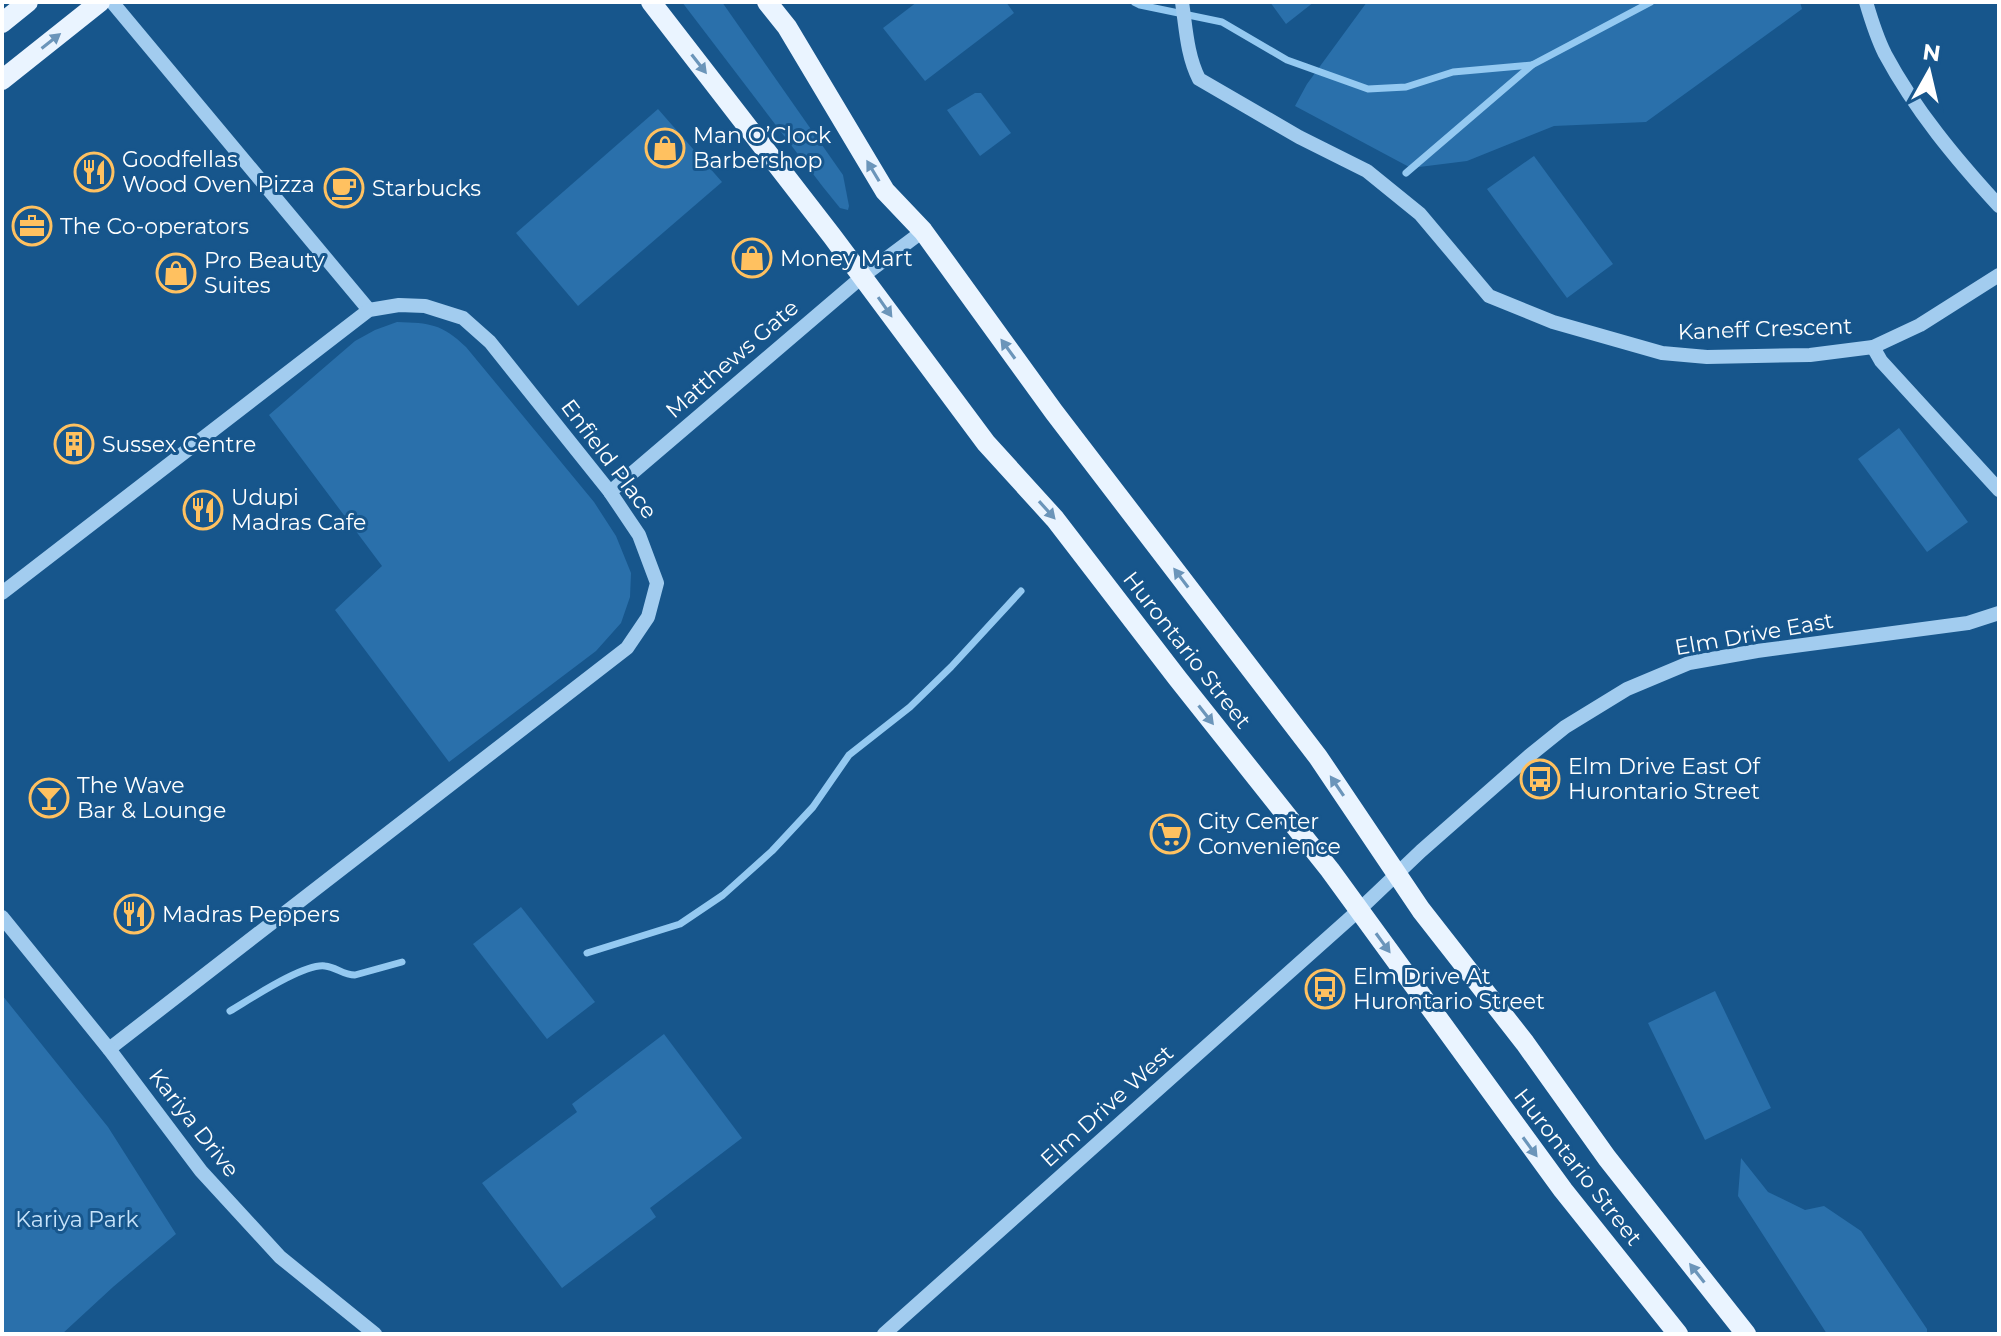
<svg xmlns="http://www.w3.org/2000/svg" width="2001" height="1336" font-family="Montserrat,sans-serif">
	<rect width="100%" height="100%" fill="#17568c"/>
	<!-- green -->
	<g fill="#2a70ab">
		<polygon points="682,2 722,2 843,175 849,206 848,210 840,208 823,187"/>
		<polygon points="917,2 1006,2 1014,13 925,81 883,28"/>
		<polygon points="1270,2 1314,2 1286,24"/>
		<polygon points="1367,2 1800,2 1802,9 1646,122 1554,126 1467,161 1411,168 1295,106 1307,84"/>
		<polygon points="975,93 981,93 1011,133 980,156 947,110"/>
		<polygon points="658,109 722,182 578,306 516,233"/>
		<polygon points="1534,156 1613,264 1567,298 1487,189"/>
		<path d="M397,322C430,323 442,324 466,347L594,502L616,536L631,573L630,597L621,623L596,651L449,762L335,610L382,566L269,415L355,341L375,330Z"/>
		<polygon points="1899,428 1968,522 1927,552 1858,459"/>
		<polygon points="521,907 595,1002 547,1039 473,944"/>
		<polygon points="1715,991 1771,1108 1705,1140 1648,1023"/>
		<polygon points="2,995 108,1127 176,1234 113,1287 62,1334 2,1334"/>
		<polygon points="664,1034 742,1138 650,1208 656,1217 562,1288 482,1183 577,1112 572,1104"/>
		<polygon points="1741,1158 1768,1192 1805,1210 1824,1206 1861,1231 1927,1329 1927,1334 1827,1334 1738,1196"/>
	</g>
	<g fill="none" stroke-linecap="round" stroke-linejoin="round">
		<!-- stream -->
		<g stroke="#94c9f1" stroke-width="7">
			<polyline points="1134,2 1140,5 1222,22 1287,60 1368,89 1406,87 1453,72 1532,65 1651,2"/>
			<polyline points="1406,173 1532,65"/>
			<polyline points="587,953 680,924 723,895 772,851 813,807 849,755 910,707 951,667 1021,591"/>
			<path d="M230,1011C249,1000 304,963 325,966C336,967 343,975 355,975L402,962"/>
		</g>
		<!-- minor -->
		<g stroke="#a2ccef" stroke-width="14">
			<polyline points="112,2 369,310"/>
			<path d="M1182,2C1186,29 1187,55 1199,79L1299,137L1367,171L1420,214L1489,296L1553,322L1662,353L1707,357L1810,355L1873,347L1920,325L1999,275"/>
			<path d="M1866,2C1871,19 1877,38 1885,54C1915,110 1956,159 1999,206"/>
			<polyline points="1873,347 1881,361 1999,490"/>
			<polyline points="610,492 863,276 923,231"/>
			<polyline points="2,593 369,310 399,305 425,306 463,318 490,342 610,492 639,535 657,583 648,617 627,648 109,1049"/>
			<polyline points="2,917 109,1049 201,1171 280,1257 375,1334"/>
			<polyline points="884,1334 1359,910 1421,851 1529,756 1565,727 1627,689 1689,663 1757,651 1968,623 1999,613"/>
		</g>
		<!-- major -->
		<g stroke="#eaf4ff" stroke-width="20">
			<polyline points="651,2 832,236 986,443 1055,519 1178,679 1330,870 1563,1190 1678,1334"/>
			<polyline points="767,2 787,27 885,191 923,231 1054,412 1318,757 1421,910 1525,1043 1607,1158 1746,1334"/>
			<polyline points="2,23 28,2"/>
			<polyline points="2,80 100,2"/>
		</g>
	</g>
	<!-- one-way arrows -->
	<defs><path id="oneway-solid" d="M-6-.8H1V-3.2L6.5 0L1 3.2V.8H-6Z" transform="scale(2)"/></defs>
	<g fill="#6b95ba">
		<use href="#oneway-solid" transform="translate(51 41) rotate(-38)"/>
		<use href="#oneway-solid" transform="translate(699 64) rotate(52)"/>
		<use href="#oneway-solid" transform="translate(873 171) rotate(-121)"/>
		<use href="#oneway-solid" transform="translate(885 307) rotate(55)"/>
		<use href="#oneway-solid" transform="translate(1008 349) rotate(-126)"/>
		<use href="#oneway-solid" transform="translate(1047 510) rotate(48)"/>
		<use href="#oneway-solid" transform="translate(1181 578) rotate(-127)"/>
		<use href="#oneway-solid" transform="translate(1206 715) rotate(52)"/>
		<use href="#oneway-solid" transform="translate(1337 786) rotate(-124)"/>
		<use href="#oneway-solid" transform="translate(1383 943) rotate(54)"/>
		<use href="#oneway-solid" transform="translate(1530 1147) rotate(54)"/>
		<use href="#oneway-solid" transform="translate(1697 1273) rotate(-128)"/>
	</g>
	<!-- icons -->
	<defs>
		<symbol id="shop-ring" viewBox="-11 -11 22 22"><circle r="9.5" fill="#17568c" stroke="#ffc160" stroke-width="1.5"/><path d="M-5-2.5h2.3a2.7 3.5 0 0 1 5.4 0H5L5.5 6h-11ZM-1.5-2.5h3a1.5 2.3 0 0 0-3 0Z" fill="#ffc160"/></symbol>
		<symbol id="restaurant-ring" viewBox="-11 -11 22 22"><circle r="9.5" fill="#17568c" stroke="#ffc160" stroke-width="1.5"/><path d="M-5-6h1v4h1v-4h1v4h1v-4h1v5L-1.5 .5V6h-2V.5L-5-1ZM5-6V6H3V1.5H1.5Q1.5-4 5-6Z" fill="#ffc160"/></symbol>
		<symbol id="cafe-ring" viewBox="-11 -11 22 22"><circle r="9.5" fill="#17568c" stroke="#ffc160" stroke-width="1.5"/><path d="M-5.5-4.5H6V0H3Q3 3.5 0 3.5H-2.5Q-5.5 3.5-5.5 0ZM3-3.2v2h1.7v-2ZM-6 4.5H4V6H-6Z" fill="#ffc160"/></symbol>
		<symbol id="office-ring" viewBox="-11 -11 22 22"><circle r="9.5" fill="#17568c" stroke="#ffc160" stroke-width="1.5"/><path d="M-6-3h4V-5.5h4V-3h4V5H-6ZM-1-4.5V-3h2v-1.5ZM-6 0V1H6V0Z" fill="#ffc160"/></symbol>
		<symbol id="building-ring" viewBox="-11 -11 22 22"><circle r="9.5" fill="#17568c" stroke="#ffc160" stroke-width="1.5"/><path d="M-4-6H4V6H1V3H-1V6H-4ZM-2.5-4.3h1.7v1.8h-1.7ZM.8-4.3h1.7v1.8H.8ZM-2.5-1h1.7V.8h-1.7ZM.8-1h1.7V.8H.8Z" fill="#ffc160"/></symbol>
		<symbol id="bus-ring" viewBox="-11 -11 22 22"><circle r="9.5" fill="#17568c" stroke="#ffc160" stroke-width="1.5"/><path d="M-5-6H5V4H4V6H2V4H-2V6H-4V4H-5ZM-3.5-4V0h7V-4ZM-3.5 1.2v1.5H-2V1.2ZM2 1.2v1.5H3.5V1.2Z" fill="#ffc160"/></symbol>
		<symbol id="bar-ring" viewBox="-11 -11 22 22"><circle r="9.5" fill="#17568c" stroke="#ffc160" stroke-width="1.5"/><path d="M-6-5H6L.8 .8V4.5H3.5V6h-7V4.5H-.8V.8Z" fill="#ffc160"/></symbol>
		<symbol id="supermarket-ring" viewBox="-11 -11 22 22"><circle r="9.5" fill="#17568c" stroke="#ffc160" stroke-width="1.5"/><path d="M-6-5.5h2.5l.6 2H6L4.5 2H-2.5L-4.4-4H-6ZM-1.5 3.2a1.3 1.3 0 1 0 .1 0ZM3 3.2a1.3 1.3 0 1 0 .1 0Z" fill="#ffc160"/></symbol>
	</defs>
	<g fill-rule="evenodd">
		<use href="#shop-ring" x="643" y="126" width="44" height="44"/>
		<use href="#restaurant-ring" x="72" y="150" width="44" height="44"/>
		<use href="#cafe-ring" x="322" y="166" width="44" height="44"/>
		<use href="#office-ring" x="10" y="204" width="44" height="44"/>
		<use href="#shop-ring" x="730" y="236" width="44" height="44"/>
		<use href="#shop-ring" x="154" y="251" width="44" height="44"/>
		<use href="#building-ring" x="52" y="422" width="44" height="44"/>
		<use href="#restaurant-ring" x="181" y="488" width="44" height="44"/>
		<use href="#bus-ring" x="1518" y="757" width="44" height="44"/>
		<use href="#bar-ring" x="27" y="776" width="44" height="44"/>
		<use href="#supermarket-ring" x="1148" y="812" width="44" height="44"/>
		<use href="#restaurant-ring" x="112" y="892" width="44" height="44"/>
		<use href="#bus-ring" x="1303" y="967" width="44" height="44"/>
	</g>
	<g text-anchor="middle" dominant-baseline="central" stroke-width="6" stroke-linejoin="round" paint-order="stroke">
		<!-- poi labels -->
		<g font-size="22" fill="#fff" stroke="#17568c" text-anchor="start">
			<text x="693" y="135">Man O’Clock<tspan x="693" dy="25">Barbershop</tspan></text>
			<text x="122" y="159">Goodfellas<tspan x="122" dy="25">Wood Oven Pizza</tspan></text>
			<text x="372" y="188">Starbucks</text>
			<text x="60" y="226">The Co-operators</text>
			<text x="780" y="258">Money Mart</text>
			<text x="204" y="260">Pro Beauty<tspan x="204" dy="25">Suites</tspan></text>
			<text x="102" y="444">Sussex Centre</text>
			<text x="231" y="497">Udupi<tspan x="231" dy="25">Madras Cafe</tspan></text>
			<text x="1568" y="766">Elm Drive East Of<tspan x="1568" dy="25">Hurontario Street</tspan></text>
			<text x="77" y="785">The Wave<tspan x="77" dy="25">Bar &amp; Lounge</tspan></text>
			<text x="1198" y="821">City Center<tspan x="1198" dy="25">Convenience</tspan></text>
			<text x="162" y="914">Madras Peppers</text>
			<text x="1353" y="976">Elm Drive At<tspan x="1353" dy="25">Hurontario Street</tspan></text>
		</g>
		<!-- street labels -->
		<g font-size="22" fill="#fff" stroke="#17568c">
			<text transform="translate(1765 329) rotate(-2)">Kaneff Crescent</text>
			<text transform="translate(732 359) rotate(-41)">Matthews Gate</text>
			<text transform="translate(609 459) rotate(53)">Enfield Place</text>
			<text transform="translate(1754 634) rotate(-10)">Elm Drive East</text>
			<text transform="translate(1187 650) rotate(52)">Hurontario Street</text>
			<text transform="translate(1107 1106) rotate(-42)">Elm Drive West</text>
			<text transform="translate(194 1123) rotate(52)">Kariya Drive</text>
			<text transform="translate(1578 1167) rotate(52)">Hurontario Street</text>
		</g>
		<!-- park labels -->
		<g font-size="22" fill="#c8e4fb" stroke="#17568c">
			<text x="77" y="1219">Kariya Park</text>
		</g>
	</g>
	<!-- border -->
	<rect width="2001" height="1336" fill="none" stroke="#ffffff" stroke-width="8"/>
	<!-- north arrow -->
	<g transform="translate(1929 72) rotate(8)" stroke="#17568c" stroke-width="6" paint-order="stroke">
	<path d="M0-6L14 30L0 20L-14 30Z" fill="#ffffff"/>
	<text y="-12" font-size="22" font-weight="bold" text-anchor="middle" fill="#ffffff">N</text>
	</g>
</svg>
